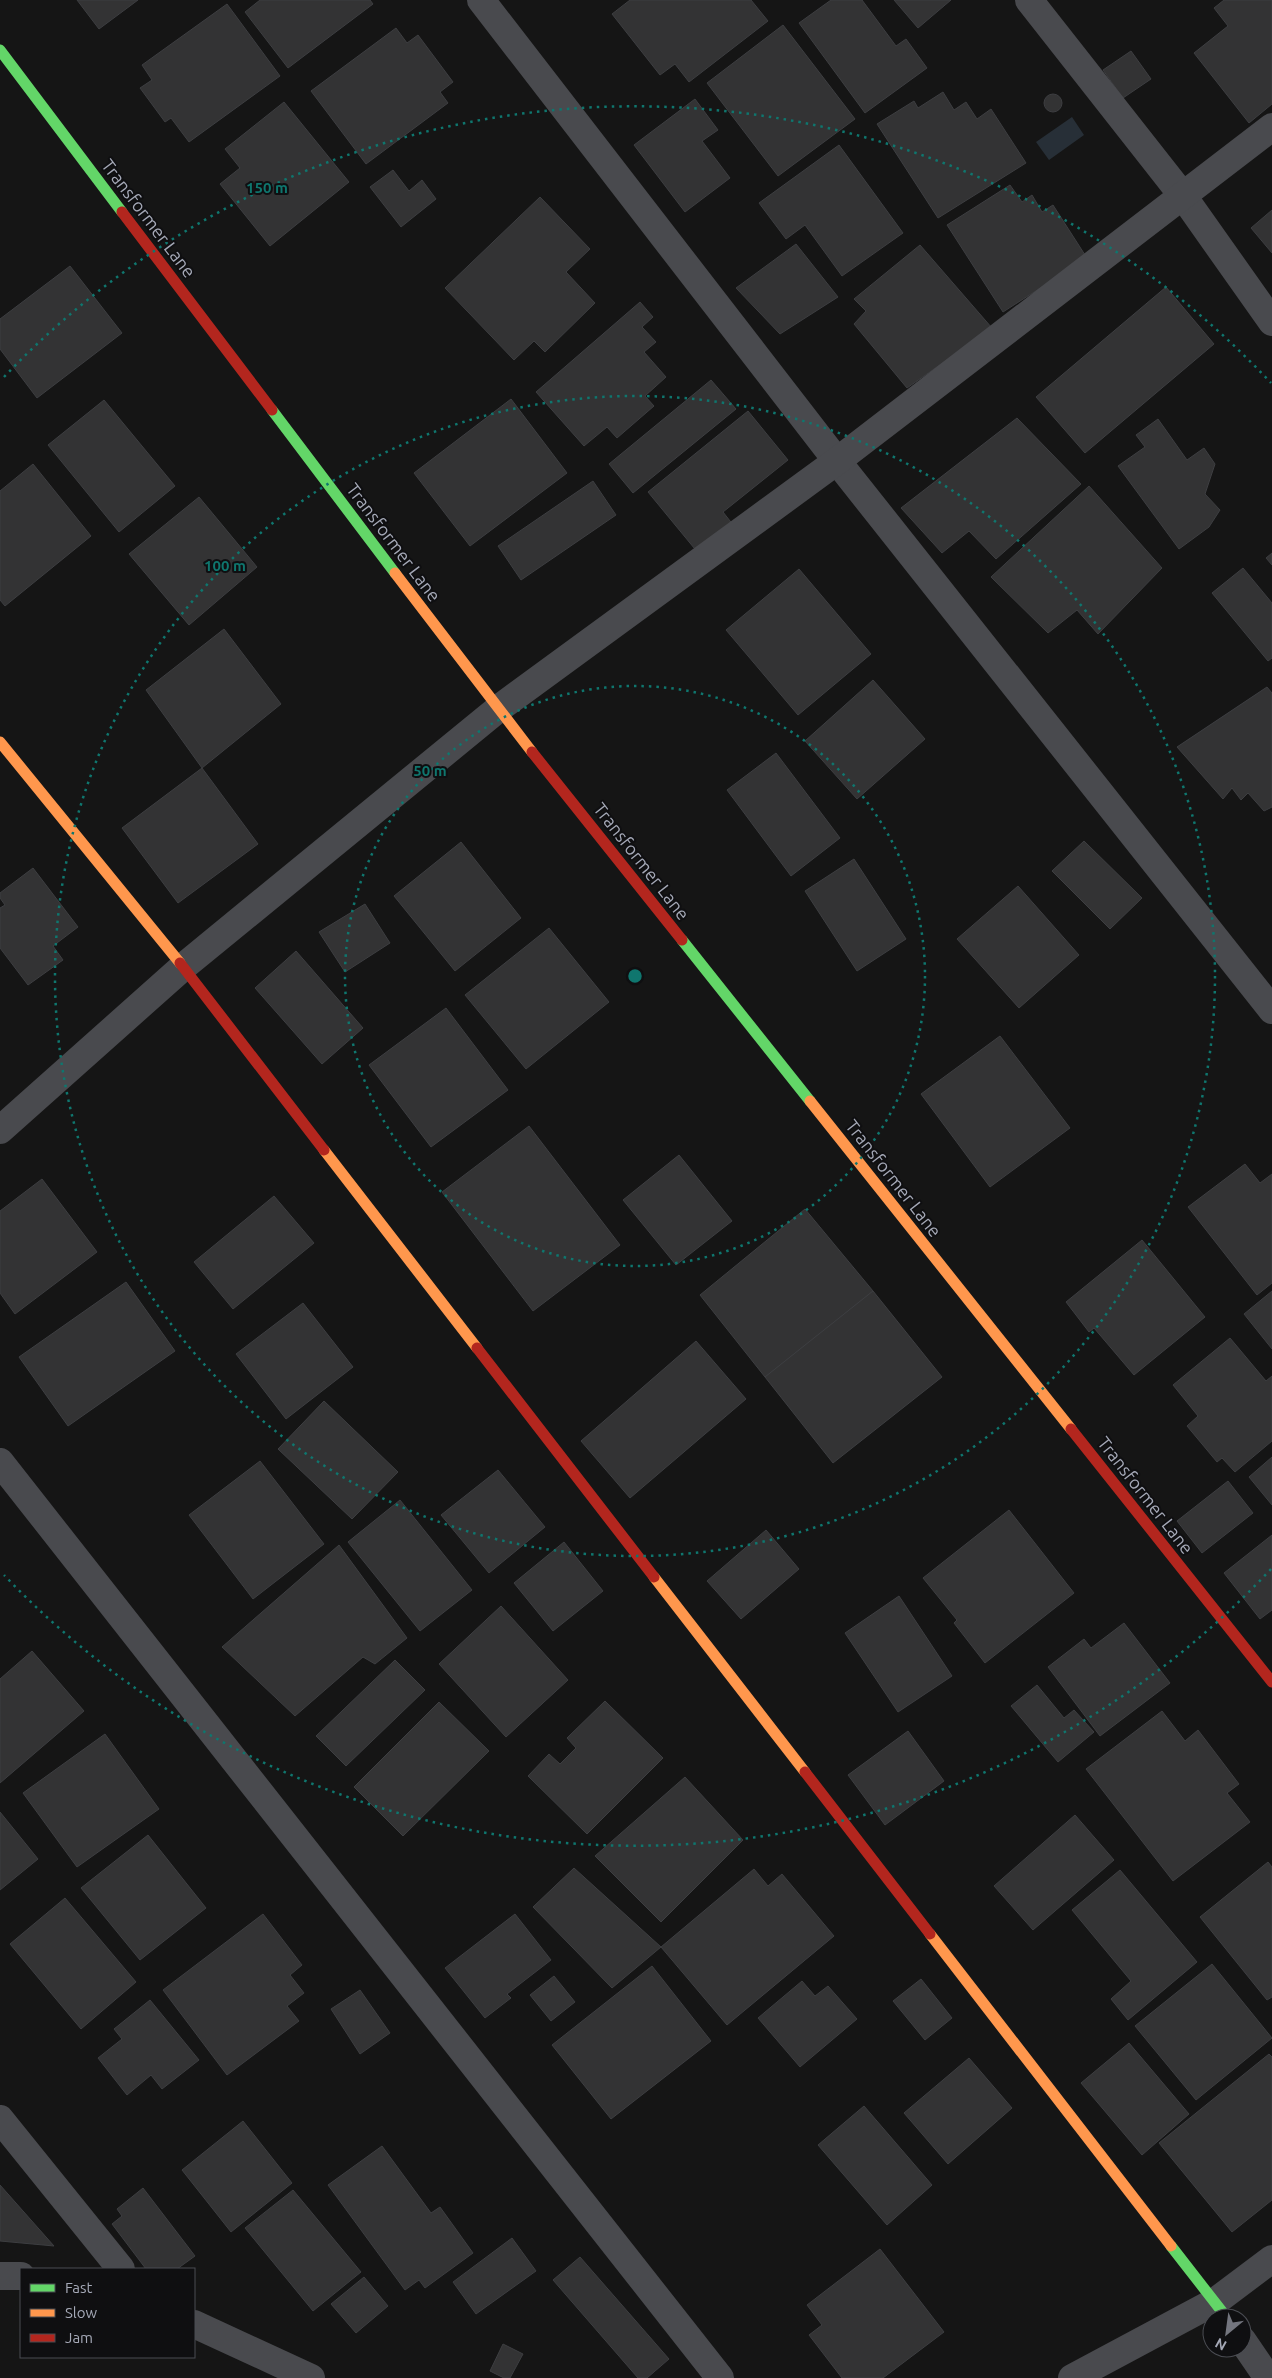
<svg xmlns="http://www.w3.org/2000/svg" width="1272" height="2378" font-family="Ubuntu,sans-serif">
	<rect width="100%" height="100%" fill="#151515"/>
	<!-- water -->
	<polygon fill="#272f37" points="1072,117 1084,135 1049,160 1036,142"/>
	<!-- building -->
	<g fill="#333334" stroke="#3d3e41">
		<polygon points="77,0 138,0 99,29"/>
		<polygon points="260,0 370,0 373,4 288,68 245,12"/>
		<polygon points="630,0 751,0 768,21 689,82 675,64 660,75 612,14"/>
		<polygon points="831,0 862,0 896,46 906,39 927,68 865,113 799,23"/>
		<polygon points="894,0 951,0 918,28"/>
		<polygon points="1224,0 1272,0 1272,104 1249,123 1194,53 1228,26 1214,8"/>
		<polygon points="227,4 280,76 189,142 171,118 165,122 140,88 152,80 142,65"/>
		<polygon points="783,25 855,119 778,176 707,83"/>
		<polygon points="396,28 407,43 418,35 453,82 440,92 448,103 366,164 311,91"/>
		<polygon points="1131,51 1151,79 1123,98 1103,70"/>
		<polygon points="943,92 954,110 966,102 977,119 991,109 1026,163 938,218 877,124 914,101 918,108"/>
		<circle cx="1053" cy="103" r="9"/>
		<polygon points="695,99 718,130 702,141 730,178 685,212 634,145"/>
		<polygon points="284,102 349,182 270,246 220,184 240,168 225,149"/>
		<polygon points="839,145 903,233 842,276 805,225 786,239 759,203"/>
		<polygon points="393,170 409,191 422,180 436,199 401,227 370,187"/>
		<polygon points="1010,185 1022,202 1032,195 1042,212 1053,205 1087,258 1003,312 947,225"/>
		<polygon points="540,197 590,249 566,272 595,303 545,352 534,341 514,360 445,288"/>
		<polygon points="1272,210 1272,253 1251,228"/>
		<polygon points="796,244 838,297 780,334 736,288"/>
		<polygon points="920,245 992,328 907,388 854,324 866,311 854,299"/>
		<polygon points="70,266 122,333 37,398 0,349 0,319"/>
		<polygon points="1166,287 1214,344 1085,453 1036,397"/>
		<polygon points="640,302 653,317 642,327 656,342 644,352 666,377 645,396 654,406 617,438 607,427 584,446 536,392"/>
		<polygon points="711,380 736,409 633,493 609,464"/>
		<polygon points="511,399 567,473 470,546 414,473"/>
		<polygon points="104,400 175,486 119,532 48,445"/>
		<polygon points="748,411 788,460 723,512 734,526 699,554 648,492"/>
		<polygon points="1017,418 1081,484 996,559 969,531 942,553 901,508"/>
		<polygon points="1158,419 1187,460 1204,448 1215,464 1205,494 1220,510 1209,527 1179,549 1118,466 1145,447 1136,435"/>
		<polygon points="33,464 91,536 5,606 0,600 0,491"/>
		<polygon points="593,481 616,515 521,580 498,546"/>
		<polygon points="1089,486 1162,568 1098,634 1077,610 1048,633 991,577"/>
		<polygon points="199,497 257,567 189,625 129,554"/>
		<polygon points="1272,553 1272,565 1266,558"/>
		<polygon points="1243,568 1272,603 1272,658 1268,661 1212,593"/>
		<polygon points="799,569 871,654 798,715 726,630"/>
		<polygon points="224,629 281,704 202,768 146,690"/>
		<polygon points="873,680 925,739 857,799 805,741"/>
		<polygon points="1267,687 1272,693 1272,807 1264,811 1248,793 1241,800 1232,788 1223,799 1177,747"/>
		<polygon points="776,753 840,838 791,876 727,790"/>
		<polygon points="202,768 258,844 178,903 122,828"/>
		<polygon points="1084,841 1142,898 1110,929 1052,871"/>
		<polygon points="461,842 521,918 455,971 394,896"/>
		<polygon points="854,859 906,939 857,971 805,891"/>
		<polygon points="33,868 78,927 53,946 63,960 28,985 0,948 0,908 5,905 0,898 0,893"/>
		<polygon points="1018,886 1079,955 1019,1008 957,939"/>
		<polygon points="365,904 390,943 345,972 319,932"/>
		<polygon points="549,928 609,1002 526,1069 465,995"/>
		<polygon points="296,951 363,1028 322,1064 255,988"/>
		<polygon points="446,1008 508,1090 431,1147 369,1065"/>
		<polygon points="1000,1036 1070,1128 990,1187 921,1094"/>
		<polygon points="529,1126 620,1245 533,1311 442,1192"/>
		<polygon points="679,1155 732,1221 676,1265 623,1200"/>
		<polygon points="1245,1164 1260,1183 1272,1174 1272,1283 1257,1295 1188,1207"/>
		<polygon points="42,1179 97,1252 15,1314 0,1293 0,1211"/>
		<polygon points="274,1196 314,1243 233,1309 194,1262"/>
		<polygon points="805,1209 873,1291 765,1377 700,1295"/>
		<polygon points="1142,1240 1205,1317 1134,1375 1094,1328 1089,1332 1066,1302"/>
		<polygon points="126,1282 175,1351 68,1426 19,1357"/>
		<polygon points="873,1291 942,1377 833,1463 765,1377"/>
		<polygon points="1272,1291 1272,1349 1244,1314"/>
		<polygon points="303,1303 353,1367 286,1419 236,1354"/>
		<polygon points="1230,1338 1266,1381 1272,1376 1272,1441 1235,1472 1222,1458 1217,1462 1187,1426 1198,1416 1173,1385"/>
		<polygon points="696,1341 746,1399 630,1498 581,1441"/>
		<polygon points="324,1401 398,1472 352,1519 278,1449"/>
		<polygon points="1272,1457 1272,1505 1249,1477"/>
		<polygon points="260,1461 324,1544 253,1599 189,1515"/>
		<polygon points="498,1470 545,1527 489,1573 441,1515"/>
		<polygon points="1228,1481 1253,1513 1202,1553 1177,1521"/>
		<polygon points="400,1500 472,1590 420,1631 348,1542"/>
		<polygon points="1009,1510 1074,1593 985,1663 954,1623 957,1620 923,1578"/>
		<polygon points="766,1530 799,1569 741,1619 707,1581"/>
		<polygon points="1272,1535 1272,1610 1260,1619 1224,1573"/>
		<polygon points="564,1542 603,1591 553,1631 514,1583"/>
		<polygon points="339,1545 407,1638 375,1664 363,1657 295,1716 222,1647"/>
		<polygon points="899,1596 952,1676 898,1712 845,1633"/>
		<polygon points="501,1606 568,1680 506,1737 439,1664"/>
		<polygon points="1124,1623 1170,1683 1100,1736 1048,1667 1084,1639 1091,1648"/>
		<polygon points="32,1651 84,1711 0,1783 0,1679"/>
		<polygon points="395,1660 425,1690 346,1766 316,1736"/>
		<polygon points="1037,1685 1064,1718 1074,1710 1094,1732 1058,1762 1011,1706"/>
		<polygon points="605,1701 663,1758 587,1834 528,1776 549,1754 560,1764 576,1748 567,1738"/>
		<polygon points="439,1702 489,1751 403,1836 354,1787"/>
		<polygon points="1162,1711 1185,1741 1198,1730 1239,1784 1227,1793 1250,1822 1173,1881 1086,1769"/>
		<polygon points="908,1731 944,1781 885,1825 848,1775"/>
		<polygon points="105,1734 159,1809 77,1867 23,1793"/>
		<polygon points="685,1777 743,1840 661,1922 595,1856"/>
		<polygon points="0,1812 38,1859 0,1890"/>
		<polygon points="1075,1815 1114,1860 1033,1930 994,1886"/>
		<polygon points="148,1835 206,1908 140,1960 81,1888"/>
		<polygon points="1268,1862 1272,1867 1272,1997 1267,2000 1200,1917"/>
		<polygon points="574,1868 661,1947 612,1988 533,1907"/>
		<polygon points="754,1869 768,1886 782,1874 834,1936 727,2025 661,1947"/>
		<polygon points="1120,1870 1197,1962 1128,2020 1111,1999 1131,1981 1072,1910"/>
		<polygon points="65,1898 136,1982 81,2029 10,1944"/>
		<polygon points="263,1914 302,1965 290,1975 304,1993 287,2006 299,2021 227,2075 163,1990"/>
		<polygon points="515,1914 551,1960 507,1994 511,1998 485,2018 445,1968"/>
		<polygon points="1212,1964 1272,2038 1196,2100 1135,2026"/>
		<polygon points="652,1966 711,2041 611,2119 552,2045"/>
		<polygon points="554,1976 575,2002 551,2021 530,1995"/>
		<polygon points="921,1979 952,2018 925,2040 893,2001"/>
		<polygon points="802,1981 815,1996 828,1986 857,2019 800,2067 758,2018"/>
		<polygon points="360,1990 390,2033 360,2054 331,2009"/>
		<polygon points="150,2000 199,2060 162,2089 151,2075 127,2095 98,2058 122,2039 114,2029"/>
		<polygon points="1129,2043 1189,2114 1142,2155 1081,2083"/>
		<polygon points="1269,2054 1272,2057 1272,2200 1232,2232 1159,2143"/>
		<polygon points="969,2058 1012,2108 948,2164 904,2113"/>
		<polygon points="864,2106 932,2185 887,2225 818,2145"/>
		<polygon points="243,2121 292,2183 231,2232 182,2170"/>
		<polygon points="382,2146 431,2213 440,2207 473,2253 425,2288 419,2280 405,2290 328,2185"/>
		<polygon points="0,2185 54,2246 0,2241"/>
		<polygon points="143,2188 195,2256 177,2269 146,2269 112,2224 122,2216 117,2209"/>
		<polygon points="293,2190 361,2272 313,2311 245,2228"/>
		<polygon points="512,2238 536,2271 476,2314 453,2282"/>
		<polygon points="880,2249 944,2332 883,2378 842,2378 809,2335 822,2325 807,2305"/>
		<polygon points="580,2257 669,2359 647,2378 638,2378 553,2280"/>
		<polygon points="364,2277 388,2306 356,2333 331,2304"/>
		<polygon points="503,2344 523,2354 510,2378 504,2378 490,2371"/>
	</g>
	<g fill="none" stroke-linecap="round" stroke-linejoin="round">
		<!-- street -->
		<g stroke="#494a4e" stroke-width="28">
			<polyline points="481,0 837,461 1272,1010"/>
			<polyline points="1029,0 1183,196 1272,322"/>
			<polyline points="0,1130 183,967 498,709 837,461 1272,127"/>
			<polyline points="0,1462 720,2378"/>
			<polyline points="0,2119 121,2269"/>
			<polyline points="0,2276 21,2276"/>
			<polyline points="194,2324 311,2378"/>
			<polyline points="1242,2340 1268,2378"/>
			<polyline points="1072,2378 1216,2301 1272,2259"/>
		</g>
		<!-- fast -->
		<g stroke="#63d668" stroke-width="11">
			<polyline points="0,50 122,212"/>
			<polyline points="272,410 395,573"/>
			<polyline points="682,940 810,1101"/>
			<polyline points="1171,2246 1227,2318"/>
		</g>
		<!-- slow -->
		<g stroke="#ff974d" stroke-width="11">
			<polyline points="395,573 532,752"/>
			<polyline points="0,742 180,963"/>
			<polyline points="810,1101 1071,1429"/>
			<polyline points="324,1150 477,1348"/>
			<polyline points="654,1577 805,1772"/>
			<polyline points="930,1934 1171,2246"/>
		</g>
		<!-- jam -->
		<g stroke="#b3261e" stroke-width="11">
			<polyline points="122,212 272,410"/>
			<polyline points="532,752 682,940"/>
			<polyline points="180,963 324,1150"/>
			<polyline points="477,1348 654,1577"/>
			<polyline points="1071,1429 1272,1682"/>
			<polyline points="805,1772 930,1934"/>
		</g>
	</g>
	<!-- distance rings -->
	<g fill="none" stroke="#0f766e" stroke-width="2.5" stroke-dasharray="2.5 5">
		<circle cx="635" cy="976" r="290"/>
		<circle cx="635" cy="976" r="580"/>
		<path d="M1271 1569A870 870 0 0 1 4 1575M4 377A870 870 0 0 1 1271 383"/>
	</g>
	<g text-anchor="middle" dominant-baseline="central" stroke-width="4" stroke-linejoin="round" paint-order="stroke">
		<!-- street labels -->
		<g font-size="18" fill="#a5a9b7" stroke="#0f0f11">
			<text transform="translate(149 218) rotate(53)">Transformer Lane</text>
			<text transform="translate(394 542) rotate(53)">Transformer Lane</text>
			<text transform="translate(642 861) rotate(52)">Transformer Lane</text>
			<text transform="translate(894 1178) rotate(52)">Transformer Lane</text>
			<text transform="translate(1146 1495) rotate(52)">Transformer Lane</text>
		</g>
	</g>
	<circle cx="635" cy="976" r="8" fill="#0f766e" stroke="#0f0f11" stroke-width="2.5"/>
	<g font-size="15" text-anchor="middle" font-weight="bold" fill="#0f766e" stroke="#0f0f11" stroke-width="4" stroke-linejoin="round" paint-order="stroke">
		<text x="267" y="193">150 m</text>
		<text x="225" y="571">100 m</text>
		<text x="430" y="776">50 m</text>
	</g>
	<!-- legend -->
	<rect x="20" y="2268" width="175" height="90" fill="#0f0f11" stroke="#4b4d53"/>
	<rect x="30" y="2284" width="25" height="8" fill="#63d668" stroke="#4b4d53"/>
	<text x="65" y="2293" font-size="15" fill="#a5a9b7">Fast</text>
	<rect x="30" y="2309" width="25" height="8" fill="#ff974d" stroke="#4b4d53"/>
	<text x="65" y="2318" font-size="15" fill="#a5a9b7">Slow</text>
	<rect x="30" y="2334" width="25" height="8" fill="#b3261e" stroke="#4b4d53"/>
	<text x="65" y="2343" font-size="15" fill="#a5a9b7">Jam</text>
	<!-- north arrow -->
	<g transform="translate(1227 2333) rotate(209)"><circle r="24" fill="#0f0f11" stroke="#4b4d53"/>
	<path d="M0-4L9 19L0 12L-9 19Z" fill="#73757e"/>
	<text y="-8" font-size="14" font-weight="bold" text-anchor="middle" fill="#a5a9b7">N</text>
	</g>
</svg>
